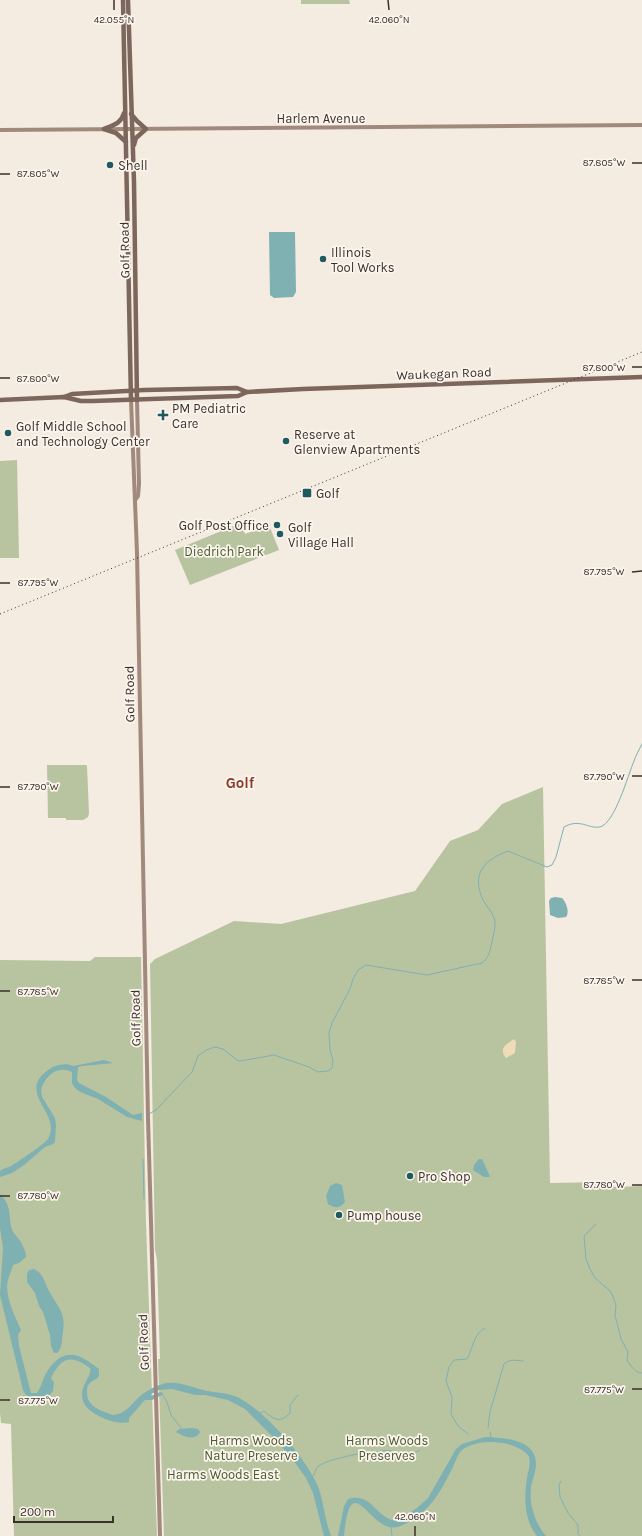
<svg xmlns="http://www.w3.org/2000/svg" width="642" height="1536" font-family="Karla,sans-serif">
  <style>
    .green { fill: #b8c4a0 }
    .sand { fill: #efdcb8 }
    .water { fill: #7fb0b2 }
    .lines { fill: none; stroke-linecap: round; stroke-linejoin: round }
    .stream { stroke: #7fb0b2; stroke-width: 1 }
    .secondary { stroke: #a18a7d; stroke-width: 4 }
    .primary { stroke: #7d675c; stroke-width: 4.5 }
    .rail { stroke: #3b302b; stroke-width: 1; stroke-dasharray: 1 3; stroke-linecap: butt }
    .ticks { fill: none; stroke: #3b302b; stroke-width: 1.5 }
    .poi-dot { fill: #1f5a5e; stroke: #fbf5ee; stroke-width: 1.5 }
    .labels { text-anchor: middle; stroke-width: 3.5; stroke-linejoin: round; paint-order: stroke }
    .street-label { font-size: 13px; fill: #3b302b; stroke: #fbf5ee }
    .poi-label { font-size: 13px; fill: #3b302b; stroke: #fbf5ee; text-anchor: start }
    .park-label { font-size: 13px; fill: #4a5a2e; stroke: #fbf5ee }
    .quarter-label { font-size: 15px; font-weight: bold; fill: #8c3b22; stroke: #fbf5ee }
    .ticks-label { font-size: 10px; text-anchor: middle; fill: #3b302b; stroke: #fbf5ee; stroke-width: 3.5; stroke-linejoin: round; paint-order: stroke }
  </style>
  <rect width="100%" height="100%" fill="#f4ebe1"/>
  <!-- green -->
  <g class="green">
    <polygon points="301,0 349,0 350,4 301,4"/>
    <polygon points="17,460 19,558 0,558 0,461"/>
    <polygon points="241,523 245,534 269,525 279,550 190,585 175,550"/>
    <polygon points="47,765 86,765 87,766 89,813 88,817 83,820 66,820 66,818 48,818"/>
    <polygon points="543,787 550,1183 605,1182 605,1186 616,1187 642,1186 642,1536 164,1536 158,1359 160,1359 157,1260 155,1250 150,964 155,959 234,921 281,924 415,891 450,841 478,830 502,804"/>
    <polygon points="95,957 141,957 146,1223 157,1536 14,1536 11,1424 1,1423 0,1413 0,960 90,961"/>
  </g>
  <!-- sand -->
  <path class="sand" d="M514,1039l2,3 -1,11 -9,5c-8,-10 1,-14 8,-19z"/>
  <!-- water -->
  <g class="water">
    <polygon points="269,232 295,232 296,292 293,297 274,298 270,295"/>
    <path d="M555,897l7,1c4,4 8,14 4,19l-8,1 -8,-3 -1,-14 2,-3z"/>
    <path d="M104,1060l9,3 -30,3 -5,1 -1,13 2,3 27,14 27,18 9,-2v8l-15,-4 -29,-18 -18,-7 -5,-4 -3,-5v-11c-15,-7 -27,4 -31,18l1,7 13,21 1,7 -1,17 -2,2 -8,3 -21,18 -12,8 -12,4v-6c3,-3 7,-3 11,-5 10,-6 19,-13 28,-19 3,-3 7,-5 9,-8 16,-26 -37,-48 5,-72 6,-3 14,-4 20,-1z"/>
    <path d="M479,1159h3c1,2 8,17 8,18h-6l-11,-7 1,-5z"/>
    <path d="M336,1183l6,2 3,17c-5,7 -11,6 -17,2l-2,-8 4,-10z"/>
    <path d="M0,1194c14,14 7,24 13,38 1,2 3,3 4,5 4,4 9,13 9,20l-7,6 -6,2c-1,6 -4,10 -5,15 -4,16 7,36 13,50l-3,5 1,11 12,47h6c5,-7 6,-16 11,-23 16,-23 31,-17 51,-1v7c-2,4 -7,4 -10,8 -2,2 -2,6 -2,9 0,14 15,18 26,22 12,-1 18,-10 26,-18 7,-6 18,-12 27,-14 15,-2 27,5 42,8 10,2 20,2 29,6 28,13 71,63 82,92 5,15 6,32 12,47h-7l-11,-43 -7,-15 -10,-14 -18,-22 -33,-33 -17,-9 -23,-5h-10l-23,-6 -13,1 -8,4v2l9,-4 3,1 -1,2 -10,5h-7l-16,18v4c-13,4 -42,-8 -46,-21 -5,-15 10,-25 7,-33 -12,-8 -23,-14 -33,0 -3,4 -5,7 -6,11l3,3 -1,9 -7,9 -12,1 -9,-7 -2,-4 -23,-95 3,-47 -3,-20z"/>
    <path d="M34,1269c9,4 10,12 14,20 12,23 19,22 14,50 0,5 -1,10 -5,14h-3l-3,-7 -1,-11 -7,-23 -4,-6 -4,-13 -8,-11v-8l2,-4z"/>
    <path d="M192,1428l6,1 2,3c-5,10 -17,4 -24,0l3,-3z"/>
    <path d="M485,1437c19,1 51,2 51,27 0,8 -4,16 -5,24 -2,17 4,35 15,48h-9c-13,-16 -13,-39 -10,-58 1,-7 4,-14 2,-21 -2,-4 -5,-6 -9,-8 -15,-9 -44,-10 -58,1 -5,5 -7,13 -10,19 -12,24 -23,44 -49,56 -4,2 -9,3 -14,2 -23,-6 -39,-56 -45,9h-6l6,-30 4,-7c25,-7 27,20 49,22l20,-13 11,-10 28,-49 6,-5z"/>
  </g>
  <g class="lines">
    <!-- stream -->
    <g class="stream">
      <path d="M149,1114l7,-4 36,-38 6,-16 8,-6 9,-3 8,2 14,11 3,1 34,-6 35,12 9,5 10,-1 4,-3 1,-7 -3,-11 -1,-17 3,-10 18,-34 3,-10 5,-9 8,-5 61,10 55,-12c7,-5 8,-13 10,-21 1,-8 5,-16 2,-24 -2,-7 -8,-12 -11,-18 -12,-26 1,-40 25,-49l39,16 5,-2 4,-8 8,-30c16,-9 24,2 36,0 15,-4 28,-52 34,-66 2,-6 5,-11 8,-17"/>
      <polyline points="143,1159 144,1199"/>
      <path d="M596,1224l-12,12 2,23 4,10 5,9 16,14 3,7 2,7 -1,9 6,24 7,13 -1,8c4,6 8,13 15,13"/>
      <polyline points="162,1394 167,1402 171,1415 181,1428"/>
      <path d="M259,1414l5,-3c9,8 16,13 26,2v-8l8,-10"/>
      <path d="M488,1428l2,-16 14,-48c5,-5 12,-4 19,-3"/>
      <polyline points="490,1432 491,1437"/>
      <path d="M468,1434l-10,-8 -7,-12 1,-17 -6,-16 3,-14 5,-7 13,-1c6,-10 6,-25 18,-31"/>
      <path d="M311,1476l3,-1c1,-2 1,-4 2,-6 4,-8 33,-13 41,-15 3,0 6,1 9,2 8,-3 17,-7 26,-5 3,0 6,3 9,4 6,2 13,-2 19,-5"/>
      <polyline points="561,1481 559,1485 560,1497 568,1513 578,1525 578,1534 580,1536"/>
      <polyline points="391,1527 392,1536"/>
    </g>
    <!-- secondary -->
    <g class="secondary">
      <polyline points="0,130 642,125"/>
      <polyline points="131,400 137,553 148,1118 160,1536"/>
      <polyline points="136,499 138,496 139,484 137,400"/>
    </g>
    <!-- primary -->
    <g class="primary">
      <polyline points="123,0 131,400"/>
      <polyline points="128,0 134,182 137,400"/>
      <polyline points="131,114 137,121 146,129 136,138 134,145"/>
      <path d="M104,129c9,-4 17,-5 20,-16"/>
      <polyline points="104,129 116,133 126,142"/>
      <polyline points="64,397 72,394 144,390 237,388 247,392"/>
      <polyline points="0,400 64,397 81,401 93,401 238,396 247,392 303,389 642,377"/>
    </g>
    <!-- rail -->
    <polyline class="rail" points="0,614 642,352"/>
  </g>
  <!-- ticks -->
  <path class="ticks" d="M114,0v10M388,0l1,10M632,163h10M0,174h10M632,367h10M0,378h10M632,572l10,-1M0,583h10M632,776h10M0,787h10M632,980h10M0,991h10M632,1185h10M0,1196h10M632,1389h10M0,1400h10M415,1526v10"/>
  <!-- markers -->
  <g class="poi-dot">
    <circle cx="110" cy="165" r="4"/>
    <circle cx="323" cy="259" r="4"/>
    <path d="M161 409h4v4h4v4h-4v4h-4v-4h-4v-4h4z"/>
    <circle cx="8" cy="433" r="4"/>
    <circle cx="286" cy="441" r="4"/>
    <rect x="302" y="488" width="10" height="10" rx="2"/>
    <circle cx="277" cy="525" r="4"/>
    <circle cx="280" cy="534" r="4"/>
    <circle cx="410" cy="1176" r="4"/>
    <circle cx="339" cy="1215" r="4"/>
  </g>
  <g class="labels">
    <!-- street labels -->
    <g class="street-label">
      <text x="321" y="123">Harlem Avenue</text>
      <text transform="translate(124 250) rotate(-91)" y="5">Golf Road</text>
      <text transform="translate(444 373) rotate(-2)" y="5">Waukegan Road</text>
      <text transform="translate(129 694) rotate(-91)" y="5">Golf Road</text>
      <text transform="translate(135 1018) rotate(-91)" y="5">Golf Road</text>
      <text transform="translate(143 1342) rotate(-92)" y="5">Golf Road</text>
    </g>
    <!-- poi labels -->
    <g class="poi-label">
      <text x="118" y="170">Shell</text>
      <text x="331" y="257">Illinois<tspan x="331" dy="15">Tool Works</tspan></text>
      <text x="172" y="413">PM Pediatric<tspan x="172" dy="15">Care</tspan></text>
      <text x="16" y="431">Golf Middle School<tspan x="16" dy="15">and Technology Center</tspan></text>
      <text x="294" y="439">Reserve at<tspan x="294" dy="15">Glenview Apartments</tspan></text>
      <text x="316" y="498">Golf</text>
      <text x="269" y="530" text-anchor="end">Golf Post Office</text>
      <text x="288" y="532">Golf<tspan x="288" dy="15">Village Hall</tspan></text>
      <text x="418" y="1181">Pro Shop</text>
      <text x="347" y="1220">Pump house</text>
    </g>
    <!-- park labels -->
    <g class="park-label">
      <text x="224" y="556">Diedrich Park</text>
      <text x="251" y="1445">Harms Woods<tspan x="251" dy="15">Nature Preserve</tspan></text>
      <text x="387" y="1445">Harms Woods<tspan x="387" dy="15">Preserves</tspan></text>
      <text x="223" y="1479">Harms Woods East</text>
    </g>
    <!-- quarter labels -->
    <g class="quarter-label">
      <text x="240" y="788">Golf</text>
    </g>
  </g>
  <g class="ticks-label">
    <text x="114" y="23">42.055°N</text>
    <text x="389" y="23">42.060°N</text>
    <text x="604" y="166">87.805°W</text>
    <text x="38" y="177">87.805°W</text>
    <text x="604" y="371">87.800°W</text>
    <text x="38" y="382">87.800°W</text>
    <text x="604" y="575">87.795°W</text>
    <text x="38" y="586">87.795°W</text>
    <text x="604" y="780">87.790°W</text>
    <text x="38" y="790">87.790°W</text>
    <text x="604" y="984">87.785°W</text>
    <text x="38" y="995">87.785°W</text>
    <text x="604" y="1188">87.780°W</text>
    <text x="38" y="1199">87.780°W</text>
    <text x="604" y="1393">87.775°W</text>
    <text x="38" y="1404">87.775°W</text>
    <text x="415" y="1520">42.060°N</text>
  </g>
  <!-- scale -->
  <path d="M14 1516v6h99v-6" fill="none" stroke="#3b302b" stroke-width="2"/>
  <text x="20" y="1516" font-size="12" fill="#3b302b" stroke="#fbf5ee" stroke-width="3" paint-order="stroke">200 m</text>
</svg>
